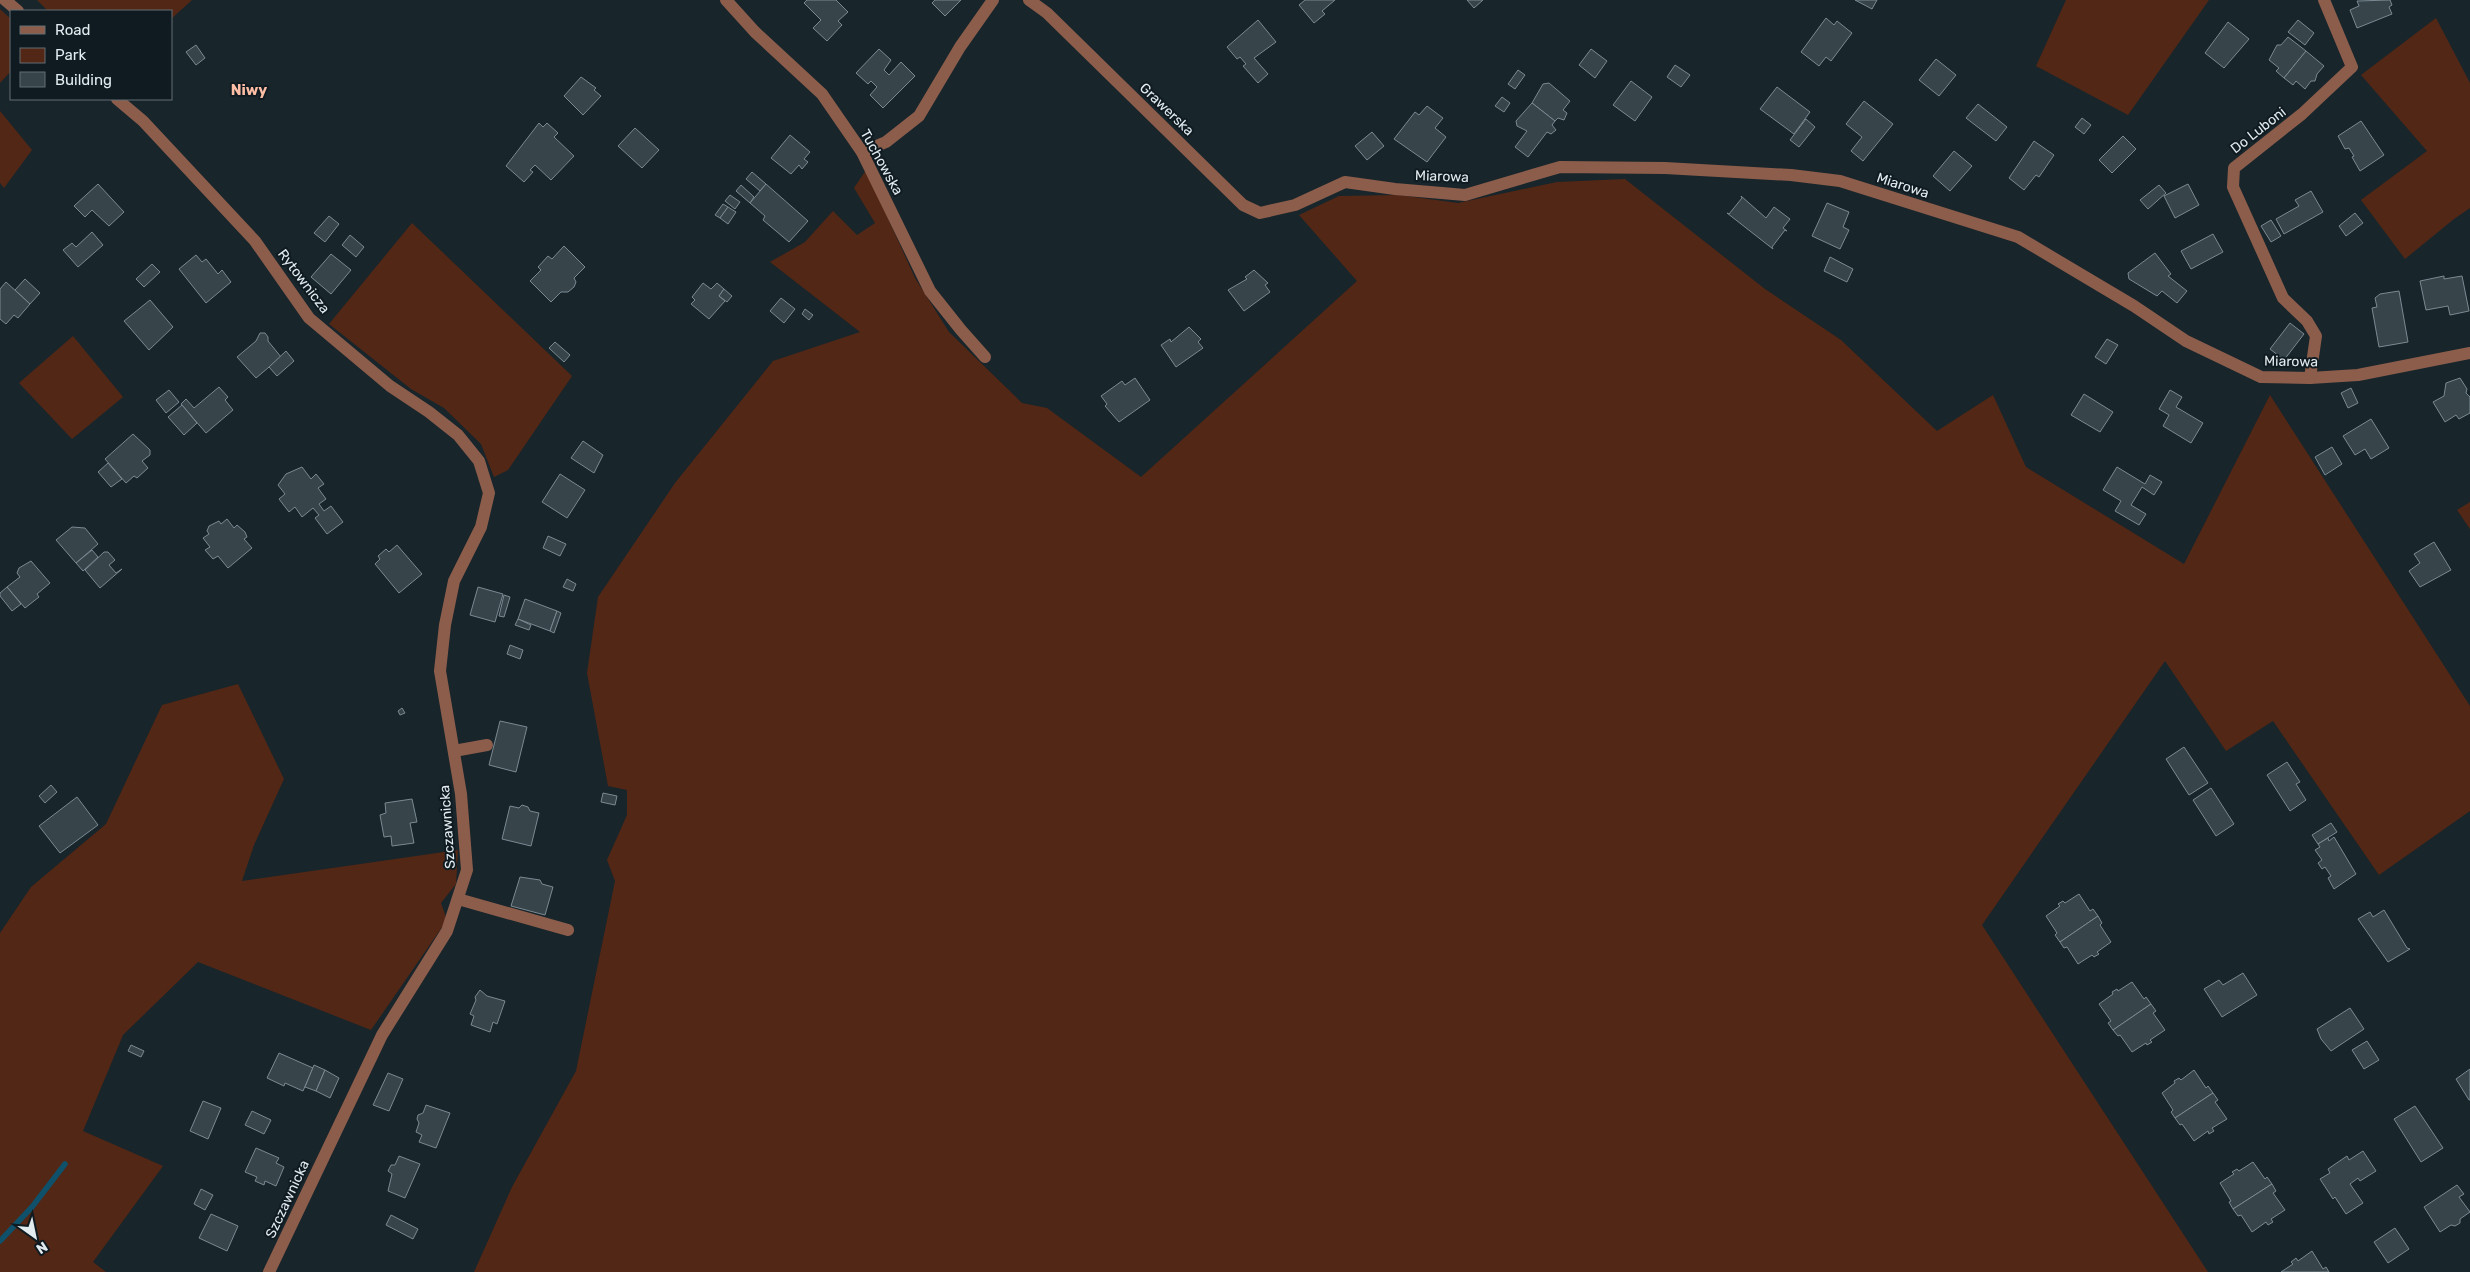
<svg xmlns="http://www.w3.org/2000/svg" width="2470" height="1272" font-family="Rubik,sans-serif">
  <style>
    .green { fill: #532715 }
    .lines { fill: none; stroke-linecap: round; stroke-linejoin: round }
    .stream { stroke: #0f516a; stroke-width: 5.5 }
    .building { fill: #37454b; stroke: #7b8a92 }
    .minor { stroke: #8d5d4b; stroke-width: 12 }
    .labels { text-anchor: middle; stroke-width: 4; stroke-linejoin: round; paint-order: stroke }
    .street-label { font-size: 14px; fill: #e2ebef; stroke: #0f1b21 }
    .neighbourhood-label { font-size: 15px; font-weight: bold; fill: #fdbea5; stroke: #0f1b21 }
  </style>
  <rect width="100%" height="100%" fill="#18252b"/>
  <!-- green -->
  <g class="green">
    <polygon points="37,0 192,0 171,19 171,11 48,11"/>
    <polygon points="2066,0 2209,0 2128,115 2036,66"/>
    <polygon points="0,9 11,19 11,71 0,83"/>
    <polygon points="2436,18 2470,83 2470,208 2454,219 2405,259 2361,200 2427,151 2361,75"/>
    <polygon points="0,111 32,150 4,188 0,183"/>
    <polygon points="866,170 915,278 949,332 1022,403 1047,408 1141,477 1357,281 1299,215 1339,196 1399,195 1458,203 1557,182 1625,179 1765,289 1841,340 1937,431 1993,395 2026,467 2184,564 2270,395 2470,706 2470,811 2379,875 2273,721 2226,751 2165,661 1982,925 2208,1272 474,1272 512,1187 576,1071 615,881 607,860 627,815 627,790 608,786 587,673 598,597 675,483 773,361 860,332 770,262 805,242 833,211 857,235 875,223 854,188"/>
    <polygon points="412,223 572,376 508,470 494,477 481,444 444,408 411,389 329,324"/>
    <polygon points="73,336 123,397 72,439 19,383"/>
    <polygon points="2470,502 2470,529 2457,510"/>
    <polygon points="238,684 284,779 254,845 242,881 458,850 456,884 441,903 447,920 371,1030 198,962 123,1035 83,1131 163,1166 93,1262 106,1272 0,1272 0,933 31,887 106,824 162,705"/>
  </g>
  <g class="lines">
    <!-- stream -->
    <polyline class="stream" points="0,1241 32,1207 65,1164"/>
  </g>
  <!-- building -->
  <g class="building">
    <polygon points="807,0 836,0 848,12 838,21 842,25 827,41 813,28 821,20 804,3"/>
    <polygon points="935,0 961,0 945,16 932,3"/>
    <polygon points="1305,0 1335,0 1322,11 1325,14 1314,23 1299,5"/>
    <polygon points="1467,0 1483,0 1474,8"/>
    <polygon points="1855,0 1877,0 1872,9"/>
    <polygon points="2390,0 2392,5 2389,7 2392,14 2357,28 2350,10 2359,6 2357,1"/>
    <polygon points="1826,18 1834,25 1837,21 1852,33 1831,61 1826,57 1819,66 1801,52"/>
    <polygon points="1258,20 1276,42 1254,58 1268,74 1258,83 1243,66 1246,64 1240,57 1237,59 1227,47"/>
    <polygon points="2298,20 2314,33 2305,45 2288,32"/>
    <polygon points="2228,22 2249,39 2224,68 2205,53"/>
    <polygon points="2288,37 2306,51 2284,78 2276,71 2279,68 2269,60 2277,45 2281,45"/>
    <polygon points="196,45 205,58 196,65 186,52"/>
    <polygon points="879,49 891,60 884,70 889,75 901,62 915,76 883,108 870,95 877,87 871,81 868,84 856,73"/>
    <polygon points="1591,49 1607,61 1595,78 1579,65"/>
    <polygon points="2306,51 2324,66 2317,74 2315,81 2311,81 2305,89 2296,81 2293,85 2284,78"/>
    <polygon points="1936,59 1956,75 1939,96 1919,80"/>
    <polygon points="1675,65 1690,75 1681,87 1667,77"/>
    <polygon points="1518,70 1525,75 1515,89 1508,84"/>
    <polygon points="581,77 596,88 594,90 601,96 583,115 564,96"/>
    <polygon points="1631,81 1652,97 1635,121 1613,105"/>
    <polygon points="1549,83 1570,101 1563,110 1567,113 1564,120 1558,118 1555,121 1532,103 1543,84"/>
    <polygon points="1777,87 1810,112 1794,134 1760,109"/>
    <polygon points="1502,97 1510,103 1504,112 1495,106"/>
    <polygon points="1864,101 1893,124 1863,161 1851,151 1862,137 1846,124"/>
    <polygon points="1532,103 1555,121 1552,125 1556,130 1551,134 1547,132 1528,157 1515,147 1527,131 1517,126 1516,121"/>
    <polygon points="1978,104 2007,127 1996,141 1966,118"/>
    <polygon points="1427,106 1443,118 1435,128 1446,137 1427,162 1394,139 1415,112 1419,115"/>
    <polygon points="2082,118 2091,125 2084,134 2075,127"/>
    <polygon points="1806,119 1815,127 1799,147 1790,140"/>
    <polygon points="2361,121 2384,155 2360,171 2352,157 2354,156 2349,148 2345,149 2338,136"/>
    <polygon points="539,123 543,127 547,123 558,133 554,137 574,156 551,180 535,165 530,170 533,172 524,182 506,166"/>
    <polygon points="635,128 659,150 642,168 618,146"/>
    <polygon points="1372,132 1384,146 1367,160 1355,146"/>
    <polygon points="790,135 810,152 804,159 808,162 802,169 799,165 791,174 771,158"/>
    <polygon points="2123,136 2136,149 2112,173 2099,160"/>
    <polygon points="2034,141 2054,155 2039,177 2036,175 2024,190 2009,178"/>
    <polygon points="1954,151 1972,166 1950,191 1933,176"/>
    <polygon points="752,172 766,184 760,191 746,179"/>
    <polygon points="98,184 124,212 109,226 92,210 85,217 74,206"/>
    <polygon points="766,184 808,221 789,242 763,220 765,216 750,203"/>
    <polygon points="2188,184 2199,205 2175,218 2164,196"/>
    <polygon points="741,185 754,197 750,203 736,191"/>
    <polygon points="2159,185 2166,193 2148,209 2140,200"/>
    <polygon points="2311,191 2323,212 2284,234 2276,219 2299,206 2295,200"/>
    <polygon points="730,195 740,202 735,209 725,201"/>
    <polygon points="1741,196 1766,218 1774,207 1790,219 1783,228 1787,231 1785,230 1772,247 1773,249 1727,213 1729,214 1742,198"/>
    <polygon points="1827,203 1849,212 1843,227 1849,230 1840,249 1812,236"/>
    <polygon points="723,204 728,207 720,218 715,215"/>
    <polygon points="728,207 736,212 728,224 720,218"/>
    <polygon points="2355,213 2363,223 2346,236 2339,226"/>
    <polygon points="329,216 339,224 325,242 314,233"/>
    <polygon points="2271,220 2281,236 2271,242 2261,226"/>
    <polygon points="92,232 103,245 78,267 63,250 72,243 76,247"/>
    <polygon points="2213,234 2223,252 2191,269 2181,251"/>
    <polygon points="350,235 364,247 356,257 342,245"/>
    <polygon points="564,246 585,267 574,278 576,282 574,287 568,292 561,292 551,302 530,281 541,270 538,267 548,256 552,259"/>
    <polygon points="2155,253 2171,274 2168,276 2187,291 2177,303 2162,291 2157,296 2129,279 2128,273"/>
    <polygon points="331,254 351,270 331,294 311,277"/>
    <polygon points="196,255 202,262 206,259 218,274 222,270 231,282 206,303 179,269"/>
    <polygon points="1830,257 1853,269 1847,282 1824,271"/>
    <polygon points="152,264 160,272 144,287 136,279"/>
    <polygon points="1254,270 1268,283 1265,285 1270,292 1244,311 1228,290 1247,279 1245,277"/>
    <polygon points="2444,276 2444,279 2462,276 2469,311 2450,315 2448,306 2426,310 2420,281"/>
    <polygon points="25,279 40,293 30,304 15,290"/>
    <polygon points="6,282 30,304 18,318 14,315 6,324 0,319 0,289"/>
    <polygon points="703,283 711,289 717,283 724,289 719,296 725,301 709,319 691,304 695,300 692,297"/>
    <polygon points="724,289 732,296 727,302 719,296"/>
    <polygon points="2399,291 2408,342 2379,347 2372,308 2377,307 2375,298 2380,294"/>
    <polygon points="781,298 795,309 784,323 770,311"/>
    <polygon points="150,300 173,327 149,350 124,321"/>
    <polygon points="805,309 813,315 809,320 802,314"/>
    <polygon points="2290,323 2304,334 2284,360 2270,349"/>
    <polygon points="1189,327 1201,339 1198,342 1203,348 1176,367 1161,345 1170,339 1171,342"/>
    <polygon points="260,333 265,333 268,337 268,341 281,357 256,378 237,357 256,341"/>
    <polygon points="2107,339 2118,345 2106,364 2095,357"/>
    <polygon points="555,342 570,355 564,362 549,348"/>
    <polygon points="286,351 294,361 277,376 269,367"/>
    <polygon points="1135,378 1150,400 1119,422 1105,406 1107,404 1101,396 1122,381 1125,385"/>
    <polygon points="2460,378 2467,389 2466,393 2470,397 2470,413 2459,419 2456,415 2445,422 2433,402 2444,396 2446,383"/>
    <polygon points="219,387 228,397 225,400 233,410 206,433 181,404 186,399 194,408"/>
    <polygon points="2351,388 2358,403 2348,408 2341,393"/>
    <polygon points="169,390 179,402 166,413 156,400"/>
    <polygon points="2170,390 2182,397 2176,407 2203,423 2191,443 2163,426 2169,415 2159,409"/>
    <polygon points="2084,394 2113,412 2100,432 2071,415"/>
    <polygon points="182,405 197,423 184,435 168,417"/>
    <polygon points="2371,419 2389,448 2371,459 2365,449 2355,455 2343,436"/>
    <polygon points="133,434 150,450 150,455 142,461 148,468 137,478 134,476 126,483 105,459"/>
    <polygon points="583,441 603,455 594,473 571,458"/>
    <polygon points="2332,447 2342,464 2325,475 2315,457"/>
    <polygon points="108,463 122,479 111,487 98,472"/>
    <polygon points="302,467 311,479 316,474 324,484 318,488 326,499 319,504 324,511 331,506 343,522 327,534 315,518 319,515 313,508 302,517 295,507 289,512 279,499 285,494 278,485 286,474"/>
    <polygon points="2117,467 2145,484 2150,475 2162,482 2154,495 2142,487 2131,505 2146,514 2139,525 2115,511 2121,501 2103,490"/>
    <polygon points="560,474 585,490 567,518 542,502"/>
    <polygon points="227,519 234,528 237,525 245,532 247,537 244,539 252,548 228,568 218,556 213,559 205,550 210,547 203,538 209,534 207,531 209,526 219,521 221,524"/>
    <polygon points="72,527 85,528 98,544 76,563 56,540"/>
    <polygon points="548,536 566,544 560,556 543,548"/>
    <polygon points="2434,542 2451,570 2420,587 2409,571 2420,563 2414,554"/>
    <polygon points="397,545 422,574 399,593 375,564 380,559 378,556 386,549 389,552"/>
    <polygon points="92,550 98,557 83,571 76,563"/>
    <polygon points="104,552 108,552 115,560 109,565 116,573 122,569 100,588 85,570"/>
    <polygon points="31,561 50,583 37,594 39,597 25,608 7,587 20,577 17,573 19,568"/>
    <polygon points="567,579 576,584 573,591 563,587"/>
    <polygon points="7,587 21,604 12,611 0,596 0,593"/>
    <polygon points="478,587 503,594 495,622 470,615"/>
    <polygon points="504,595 510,597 504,617 499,616"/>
    <polygon points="525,599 557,611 550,631 518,619"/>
    <polygon points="557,611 561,613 554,633 550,631"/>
    <polygon points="518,619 531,625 529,630 515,625"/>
    <polygon points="510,645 523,650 520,659 507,654"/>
    <polygon points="402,708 405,713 400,715 398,711"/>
    <polygon points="500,721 527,727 516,772 489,765"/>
    <polygon points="2184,747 2208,783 2189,795 2166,759"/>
    <polygon points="2287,762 2300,782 2296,784 2306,800 2290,811 2267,775"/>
    <polygon points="51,785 57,792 45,803 39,796"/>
    <polygon points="2211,788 2234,824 2216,836 2193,800"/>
    <polygon points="603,793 617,796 615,805 601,802"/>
    <polygon points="77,797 98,825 60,853 39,826"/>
    <polygon points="412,799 417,822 410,823 414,843 392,846 391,836 384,837 380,815 386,813 385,803"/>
    <polygon points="522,805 528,807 530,811 539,813 531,846 502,839 510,806 519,808"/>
    <polygon points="2331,823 2337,832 2318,844 2312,835"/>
    <polygon points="2334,837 2356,874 2334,889 2328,878 2331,876 2325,867 2322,869 2318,863 2322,860 2315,850 2320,847 2318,844 2328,838 2329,841"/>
    <polygon points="520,877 540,880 542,884 553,887 545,915 511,906"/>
    <polygon points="2079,894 2090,911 2093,909 2098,916 2060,942 2055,935 2057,933 2046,916 2060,906 2058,904 2063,901 2065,903"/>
    <polygon points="2384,910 2407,948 2410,949 2388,962 2358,919 2370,912 2373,917"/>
    <polygon points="2098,916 2102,923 2100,925 2111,942 2097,952 2099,954 2094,957 2092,955 2078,964 2067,947 2064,948 2060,942"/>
    <polygon points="2243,973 2257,995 2222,1017 2204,989 2219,980 2223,985"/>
    <polygon points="2132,982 2144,999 2146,997 2151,1004 2113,1030 2108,1023 2111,1021 2099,1004 2113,994 2112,992 2117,989 2118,991"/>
    <polygon points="480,990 487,996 505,1001 497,1024 493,1022 490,1032 471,1025 474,1016 470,1014 476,1000 475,997"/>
    <polygon points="2151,1004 2156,1011 2153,1013 2165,1030 2150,1040 2152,1042 2147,1045 2146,1043 2132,1052 2120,1035 2118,1036 2113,1030"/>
    <polygon points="2350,1008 2364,1029 2331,1051 2321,1039 2317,1029"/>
    <polygon points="2367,1041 2379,1060 2364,1069 2352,1050"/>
    <polygon points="131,1045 144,1051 141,1057 128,1051"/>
    <polygon points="279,1053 313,1068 303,1091 285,1083 284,1086 267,1078"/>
    <polygon points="314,1065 325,1070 316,1091 305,1087"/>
    <polygon points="2470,1069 2470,1100 2469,1100 2456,1079"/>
    <polygon points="325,1070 339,1078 330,1098 316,1091"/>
    <polygon points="2194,1070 2206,1088 2208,1086 2213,1093 2175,1118 2171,1112 2173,1110 2162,1093 2175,1083 2174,1081 2179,1078 2181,1080"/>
    <polygon points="388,1073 403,1079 389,1111 373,1105"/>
    <polygon points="2213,1093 2218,1100 2215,1102 2227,1119 2212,1128 2214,1131 2209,1134 2208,1131 2194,1141 2182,1124 2180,1125 2175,1118"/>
    <polygon points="203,1101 221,1108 208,1139 190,1131"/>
    <polygon points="426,1105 450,1113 436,1148 419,1142 422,1135 416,1132 419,1123 417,1119 418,1115 423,1113"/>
    <polygon points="2415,1106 2443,1148 2421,1162 2394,1119"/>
    <polygon points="252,1111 271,1120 264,1134 245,1125"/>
    <polygon points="256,1148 279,1158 276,1163 284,1167 276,1186 265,1181 264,1185 255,1181 257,1177 245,1172"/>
    <polygon points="2363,1151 2376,1171 2360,1181 2358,1178 2350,1184 2363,1203 2346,1214 2335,1197 2333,1199 2320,1179 2330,1173 2328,1169 2347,1156 2349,1160"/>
    <polygon points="399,1156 420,1164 405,1198 388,1191 392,1174 388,1171 391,1165 395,1165"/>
    <polygon points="2253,1162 2265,1179 2267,1177 2272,1184 2233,1209 2229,1202 2231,1201 2220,1183 2234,1174 2232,1172 2237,1169 2239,1171"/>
    <polygon points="2272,1184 2276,1191 2273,1193 2285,1210 2271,1219 2273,1222 2268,1225 2266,1222 2252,1232 2241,1215 2238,1216 2233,1209"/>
    <polygon points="2457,1185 2464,1194 2459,1197 2470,1212 2460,1219 2460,1223 2455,1226 2451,1225 2440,1232 2424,1207"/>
    <polygon points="201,1189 213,1195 205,1210 194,1204"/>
    <polygon points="211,1214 238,1226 227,1251 199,1238"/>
    <polygon points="391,1215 418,1229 413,1239 386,1225"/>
    <polygon points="2395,1228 2409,1249 2388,1263 2374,1242"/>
    <polygon points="2312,1251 2323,1269 2326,1267 2329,1272 2281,1272 2293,1264 2291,1262 2296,1258 2298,1261"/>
  </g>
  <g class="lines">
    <!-- minor -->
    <g class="minor">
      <polyline points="5,0 18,11"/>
      <polyline points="726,0 755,32 822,94 862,152 930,291 961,330 985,357"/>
      <polyline points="1029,0 1047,13 1243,205 1260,213 1295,205 1345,182 1395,189 1465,195 1560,167 1665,168 1791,175 1840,181 2018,237 2134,306 2186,341 2261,377 2310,378 2358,375 2470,353"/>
      <polyline points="117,99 143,121 255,241 309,318 390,386 429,412 458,435 479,461 489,493 481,527 454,581 445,625 440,671 461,794 467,870 447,931 382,1035 269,1272"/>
      <polyline points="862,152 886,142 919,116 960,47 993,0"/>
      <polyline points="2310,378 2316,336 2307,321 2283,298 2233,187 2234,168 2302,114 2352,67 2324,0"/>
      <polyline points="454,751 487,745"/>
      <polyline points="458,899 568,930"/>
    </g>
  </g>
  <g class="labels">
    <!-- street labels -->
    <g class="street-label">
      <text transform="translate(1167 109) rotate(44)" y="5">Grawerska</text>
      <text transform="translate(2258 130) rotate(-38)" y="5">Do Luboni</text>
      <text transform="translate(882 162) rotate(61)" y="5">Tuchowska</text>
      <text transform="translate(1442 176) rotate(2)" y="5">Miarowa</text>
      <text transform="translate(1903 185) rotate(18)" y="5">Miarowa</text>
      <text transform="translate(304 281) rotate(53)" y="5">Rytownicza</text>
      <text transform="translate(2291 361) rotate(1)" y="5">Miarowa</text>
      <text transform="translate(447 827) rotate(-94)" y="5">Szczawnicka</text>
      <text transform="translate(287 1199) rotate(-65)" y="5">Szczawnicka</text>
    </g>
    <!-- neighbourhood labels -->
    <g class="neighbourhood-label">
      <text x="249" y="95">Niwy</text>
    </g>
  </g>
  <!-- legend -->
  <rect x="10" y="10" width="162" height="90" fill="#0f1b21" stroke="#636e73"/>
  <rect x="20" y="26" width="25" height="8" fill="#8d5d4b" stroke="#636e73"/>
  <text x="55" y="35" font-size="15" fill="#e2ebef">Road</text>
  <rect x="20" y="48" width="25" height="15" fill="#532715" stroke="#636e73"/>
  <text x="55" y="60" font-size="15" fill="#e2ebef">Park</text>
  <rect x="20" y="72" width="25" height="15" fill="#37454b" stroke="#636e73"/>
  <text x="55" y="85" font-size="15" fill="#e2ebef">Building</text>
  <!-- north arrow -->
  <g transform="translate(35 1237) rotate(147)" stroke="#0f1b21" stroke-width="4" paint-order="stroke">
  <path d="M0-4L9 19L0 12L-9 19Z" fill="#e2ebef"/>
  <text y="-8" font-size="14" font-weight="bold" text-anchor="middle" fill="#e2ebef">N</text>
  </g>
</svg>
